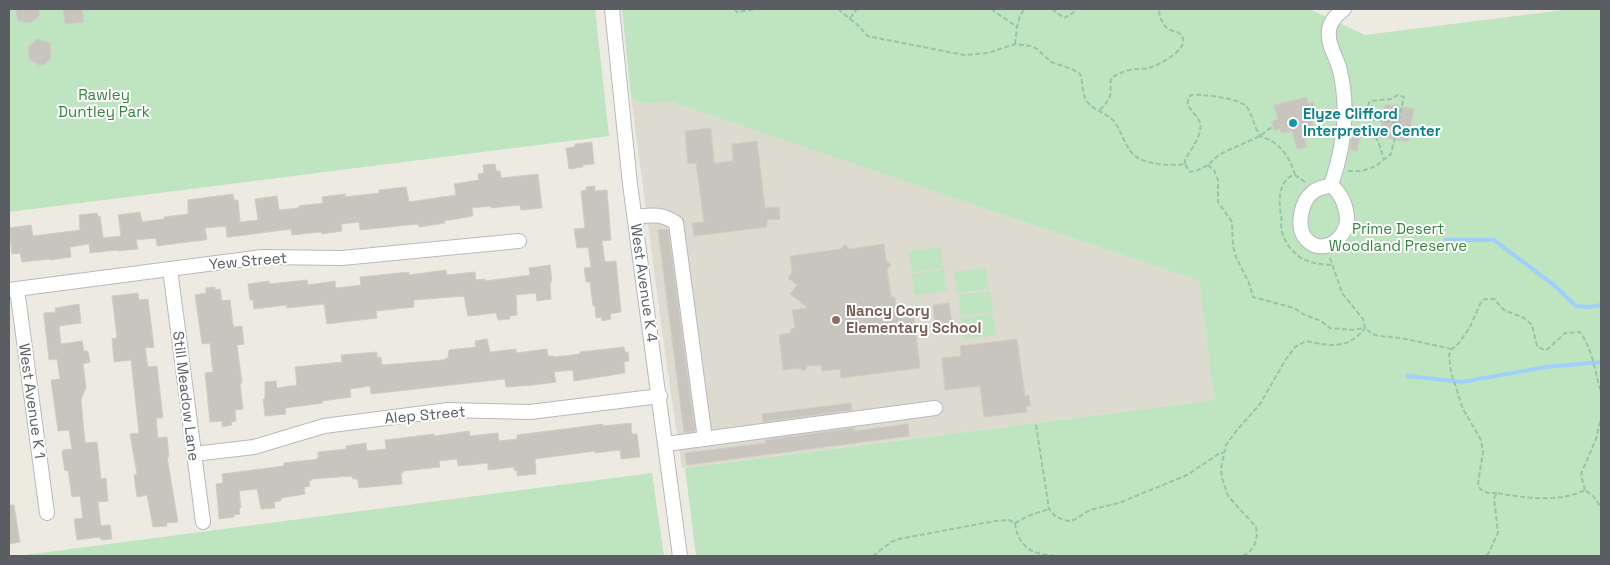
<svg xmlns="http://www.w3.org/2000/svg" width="1610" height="565" font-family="'Space Grotesk',sans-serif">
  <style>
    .education { fill: #dddacf }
    .green { fill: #bee4c0 }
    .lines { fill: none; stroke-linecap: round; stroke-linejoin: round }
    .stream { stroke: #a1cffd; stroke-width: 4 }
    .building { fill: #c8c5bf; stroke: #d1cdc0 }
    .minor-casing { stroke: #b7b9be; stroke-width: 16 }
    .path { stroke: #97c5a7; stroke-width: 2; stroke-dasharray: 5 2.5; stroke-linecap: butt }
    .minor { stroke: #fff; stroke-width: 14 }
    .culture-dot { fill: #0f9aa8; stroke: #fff; stroke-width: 2 }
    .education-dot { fill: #8d6e63; stroke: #fff; stroke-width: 2 }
    .labels { text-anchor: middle; stroke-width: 4; stroke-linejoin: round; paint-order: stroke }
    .park-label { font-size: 15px; fill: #36853f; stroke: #fff }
    .culture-label { font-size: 15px; font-weight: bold; fill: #0d838f; stroke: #fff; text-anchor: start }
    .street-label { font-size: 15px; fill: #5a5d62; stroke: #fff }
    .education-label { font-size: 15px; font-weight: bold; fill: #785e54; stroke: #fff; text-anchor: start }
  </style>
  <rect width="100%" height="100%" fill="#edebe1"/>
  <!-- education -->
  <polygon class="education" points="631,97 639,104 671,102 1199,281 1214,400 682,468 666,360"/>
  <!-- green -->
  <g class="green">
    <polygon points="9,9 595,9 609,136 9,212"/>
    <polygon points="622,9 1309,9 1365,35 1572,9 1601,9 1601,556 696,556 685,468 1214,400 1199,281 671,102 639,104 631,97"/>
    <polygon points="941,247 943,268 911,272 908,251"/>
    <polygon points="986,268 989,289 957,293 954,272"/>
    <polygon points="944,270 947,291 914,295 912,274"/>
    <polygon points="990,291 993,312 960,316 958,295"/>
    <polygon points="993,314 996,335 963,339 961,318"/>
    <polygon points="652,473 664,556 17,556"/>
  </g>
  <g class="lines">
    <!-- stream -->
    <g class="stream">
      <polyline points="1445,240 1494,240 1554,285 1576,306 1591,307 1601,305"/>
      <polyline points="1408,376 1462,382 1546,367 1601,362"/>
    </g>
  </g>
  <!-- building -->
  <g class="building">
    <polygon points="15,9 38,9 40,15 31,23 18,21"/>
    <polygon points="63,9 82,9 84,22 65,24"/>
    <polygon points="37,39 50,43 51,59 41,66 29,59 28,47"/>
    <polygon points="1307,97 1308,103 1314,102 1318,118 1312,119 1313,125 1302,128 1307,147 1297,149 1292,131 1281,133 1280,129 1274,131 1272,121 1278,119 1274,105"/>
    <polygon points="1385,104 1414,109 1408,142 1379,137"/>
    <polygon points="711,128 714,163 733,161 732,144 757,141 765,208 779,207 780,219 767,220 767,227 694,236 692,223 704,222 696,163 688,164 685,131"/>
    <polygon points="1352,135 1360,137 1357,151 1350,150"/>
    <polygon points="592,142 594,164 583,165 583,167 569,169 566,148 575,147 575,144"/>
    <polygon points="495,164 496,171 500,171 501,178 538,174 542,208 521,210 520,205 491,208 490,206 472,208 473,216 444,221 445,223 419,227 418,224 360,230 359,222 341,224 342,231 322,234 321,232 292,235 291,229 230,237 227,237 226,226 205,228 207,239 204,240 157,246 156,238 136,240 138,249 118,251 117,250 90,253 89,244 70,247 71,257 50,260 50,259 22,262 20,253 12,254 9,228 31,225 33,236 80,230 79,215 97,213 98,217 100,216 103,238 121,236 118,215 140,212 142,222 164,219 164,217 188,214 188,200 233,194 234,200 238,200 240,222 258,220 255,199 277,196 279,210 299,208 299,206 323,203 322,197 345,194 345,197 379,193 379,190 406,187 409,202 456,195 454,184 479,180 478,174 484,173 483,165"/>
    <polygon points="595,186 595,191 607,190 611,240 602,241 605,262 616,261 621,312 610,314 611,319 602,321 601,317 596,318 595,306 593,306 590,282 586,282 584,268 591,267 588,247 577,248 574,229 585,228 581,191 586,190 586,187"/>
    <polygon points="668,229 695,431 684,433 658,230"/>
    <polygon points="845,244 849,249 884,244 886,260 891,265 887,269 891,297 895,297 897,314 902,314 902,318 914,316 920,368 841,378 840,369 822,371 821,365 808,366 804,371 800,368 783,370 779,335 791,333 791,329 795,328 792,310 808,308 790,294 797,285 788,278 792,272 790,256 841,249"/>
    <polygon points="550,265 552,282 550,282 551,299 537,301 536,293 516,295 517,315 510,316 510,319 498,320 496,313 468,316 464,296 414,300 414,307 376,311 377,318 327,324 324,304 287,308 287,305 254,309 253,300 250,300 248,284 269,281 269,284 307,280 308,285 335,281 336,288 361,285 360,277 409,272 409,275 446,270 447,275 475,272 476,280 485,279 485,281 530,275 529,268"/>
    <polygon points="215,287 215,290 220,289 222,301 230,300 233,325 234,327 242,326 244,344 237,345 242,383 240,383 243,409 235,410 236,421 231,422 232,425 222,427 222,421 210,422 205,373 213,372 212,364 210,343 202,344 195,295 206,293 206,288"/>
    <polygon points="138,293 139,300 148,299 154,347 145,348 148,367 157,366 163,418 156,418 158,438 167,437 169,457 167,457 178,522 166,523 167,526 153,527 147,495 137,497 134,475 137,474 130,434 139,433 131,360 114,362 112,339 116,338 117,337 112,296"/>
    <polygon points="949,303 952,325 935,327 933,305"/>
    <polygon points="79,304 81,323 59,326 61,344 82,341 84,351 88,351 90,362 83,364 86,387 81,400 85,443 97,442 101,479 106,478 108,501 98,502 101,526 110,525 112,539 101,540 100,537 77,540 74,519 83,518 80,496 72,497 68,470 65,471 62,453 63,450 72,449 69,430 58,431 51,380 60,379 57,359 49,360 44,316 44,313 56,312 55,308"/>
    <polygon points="487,339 490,352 516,349 516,353 547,349 548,356 554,356 554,357 580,354 580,352 624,347 625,352 628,352 629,361 624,362 625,373 574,381 573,370 554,372 556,382 534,385 506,387 505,379 371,394 370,386 350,389 351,397 322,401 323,403 315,404 285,408 286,414 265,416 263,399 265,399 265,382 276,381 277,388 297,385 295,367 342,362 341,355 377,352 377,358 381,357 382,365 443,360 448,358 449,350 476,347 475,341"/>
    <polygon points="1017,339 1025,396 1029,395 1031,406 1026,406 1027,412 984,417 980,386 945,390 942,358 961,356 960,346"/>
    <polygon points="851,403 852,410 763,422 762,414"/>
    <polygon points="631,423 632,434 637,434 640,457 621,459 620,450 595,453 595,451 535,459 536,474 517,476 517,470 514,471 514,467 488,470 488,463 458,466 457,459 439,461 440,467 403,471 403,473 401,473 402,484 359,488 358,481 357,479 353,479 352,476 312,479 312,480 309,481 310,486 304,487 305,494 281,498 281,501 274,502 275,508 261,509 257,489 239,491 241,508 239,508 240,514 234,515 234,517 219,519 216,484 223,483 222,474 284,466 284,463 318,459 318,452 347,449 346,446 366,443 367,451 386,449 385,440 434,434 434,436 469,431 470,436 498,433 499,441 517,439 517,435 603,424 603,426"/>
    <polygon points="908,424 909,436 687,465 685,453 765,443 765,440 854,428 854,431"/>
    <polygon points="9,505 14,505 20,542 9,544"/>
  </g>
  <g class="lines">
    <!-- minor casing -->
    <g class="minor-casing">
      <g id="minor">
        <polyline points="612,9 630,184 680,556"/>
        <path d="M1331,185c13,-37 18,-76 9,-114 -3,-14 -13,-26 -11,-41 1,-9 8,-15 15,-21"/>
        <path d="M1331,185c10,8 16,22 16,34 0,20 -24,37 -40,21 -12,-12 -6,-39 6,-48 5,-4 13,-5 18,-7z"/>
        <path d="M635,217c17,-2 26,-4 41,6l29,216"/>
        <polyline points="170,269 203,522"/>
        <polyline points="17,289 47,513"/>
        <polyline points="9,290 262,257 342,258 519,241"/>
        <polyline points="666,444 935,408"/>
        <polyline points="194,454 254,447 324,426 448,410 530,412 660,396"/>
      </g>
    </g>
    <!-- path -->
    <g class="path">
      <polyline points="735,9 737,12 756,9"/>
      <path d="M838,9l22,18 7,9 97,19 24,-2 27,-9 15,2 7,3 14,13 21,7 8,5c3,8 2,18 6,26 6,11 22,12 30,24 6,9 9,22 17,30 10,11 38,12 52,10l5,8 6,-1 12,-6 12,-11 40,-18 13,-10"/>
      <polyline points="991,9 1017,27 1020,16 1024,9"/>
      <polyline points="1052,9 1064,18 1073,13 1076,9"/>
      <polyline points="850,18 857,9"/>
      <polyline points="1015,44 1017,27"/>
      <path d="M1100,110c4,-5 9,-9 10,-15 2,-7 -1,-12 2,-18 6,-2 12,-6 18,-7 6,-2 13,0 19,-2 10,-3 47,-22 30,-35 -3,-2 -8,-2 -11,-4 -6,-5 -9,-13 -9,-20"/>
      <polyline points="1370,119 1399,123"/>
      <path d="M1185,164v-4c6,-11 18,-25 15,-37 -3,-11 -19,-16 -9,-28 11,-1 49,3 56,12 6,9 7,20 13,29 19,6 30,20 35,39"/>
      <polyline points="1208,165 1214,170 1218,180 1218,202 1232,222 1233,246 1236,257 1249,283 1253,297 1294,308 1305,315 1321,321 1330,328 1352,330 1364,328"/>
      <path d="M1348,171h14l14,-5 15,-12 13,-57 -6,-2 -7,4 -21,2c-5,10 1,14 -2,24l10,16 6,18"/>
      <path d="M1305,182l-10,-7c-16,3 -17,26 -14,39 1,4 0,8 0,12 1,10 6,20 14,27 10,10 23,11 36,12"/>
      <polyline points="1330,258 1342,293 1363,319 1365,328 1372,334 1379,336 1401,338 1452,349"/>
      <polyline points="1036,425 1049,509 1056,517 1068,521 1074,520 1090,510 1119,503 1187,475 1220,453 1223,453"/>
      <polyline points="1585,490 1581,474 1596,439 1601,418"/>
      <path d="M1497,493h-9l-8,-4 -2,-6 5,-31 -2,-12 -18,-31 -12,-37 -2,-17 3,-6 7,-6 11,-16 10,-23 5,-5h9l10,11 20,8 8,7 5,21 7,4 4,-1 17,-16 15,-1c13,18 15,40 21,61"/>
      <path d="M1015,523c1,13 9,27 23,30 5,2 10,1 15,3"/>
      <polyline points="1015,523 1028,516 1049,509"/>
      <polyline points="873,556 891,542 899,539 995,521 1009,520 1015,523"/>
      <path d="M1243,556l7,-5 5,-7 2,-9 -1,-8 -28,-31 -6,-18 -1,-10 5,-23 11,-15 23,-26 26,-45 9,-12 11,-6c24,5 42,9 59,-13"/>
      <path d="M1487,556l11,-23 -4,-35 3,-5c28,5 62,10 88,-3l8,6 8,11"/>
    </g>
    <!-- minor -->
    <use href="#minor" class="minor"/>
  </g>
  <!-- markers -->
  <circle class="culture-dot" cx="1293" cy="123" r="5"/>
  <circle class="education-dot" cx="836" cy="320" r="5"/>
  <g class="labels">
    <!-- park labels -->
    <g class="park-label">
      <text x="104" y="100">Rawley<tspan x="104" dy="17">Duntley Park</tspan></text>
      <text x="1398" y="234">Prime Desert<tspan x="1398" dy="17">Woodland Preserve</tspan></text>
    </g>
    <!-- culture labels -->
    <g class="culture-label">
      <text x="1303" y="119">Elyze Clifford<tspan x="1303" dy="17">Interpretive Center</tspan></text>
    </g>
    <!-- street labels -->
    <g class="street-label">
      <text transform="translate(248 261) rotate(-5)" y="5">Yew Street</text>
      <text transform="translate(644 283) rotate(82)" y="5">West Avenue K 4</text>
      <text transform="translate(186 396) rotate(83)" y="5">Still Meadow Lane</text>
      <text transform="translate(32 401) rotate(82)" y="5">West Avenue K 1</text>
      <text transform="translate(425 415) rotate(-5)" y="5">Alep Street</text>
    </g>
    <!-- education labels -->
    <g class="education-label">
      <text x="846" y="316">Nancy Cory<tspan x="846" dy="17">Elementary School</tspan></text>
    </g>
  </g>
  <!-- border -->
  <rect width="1610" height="565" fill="none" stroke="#5a5d62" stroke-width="20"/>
</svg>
